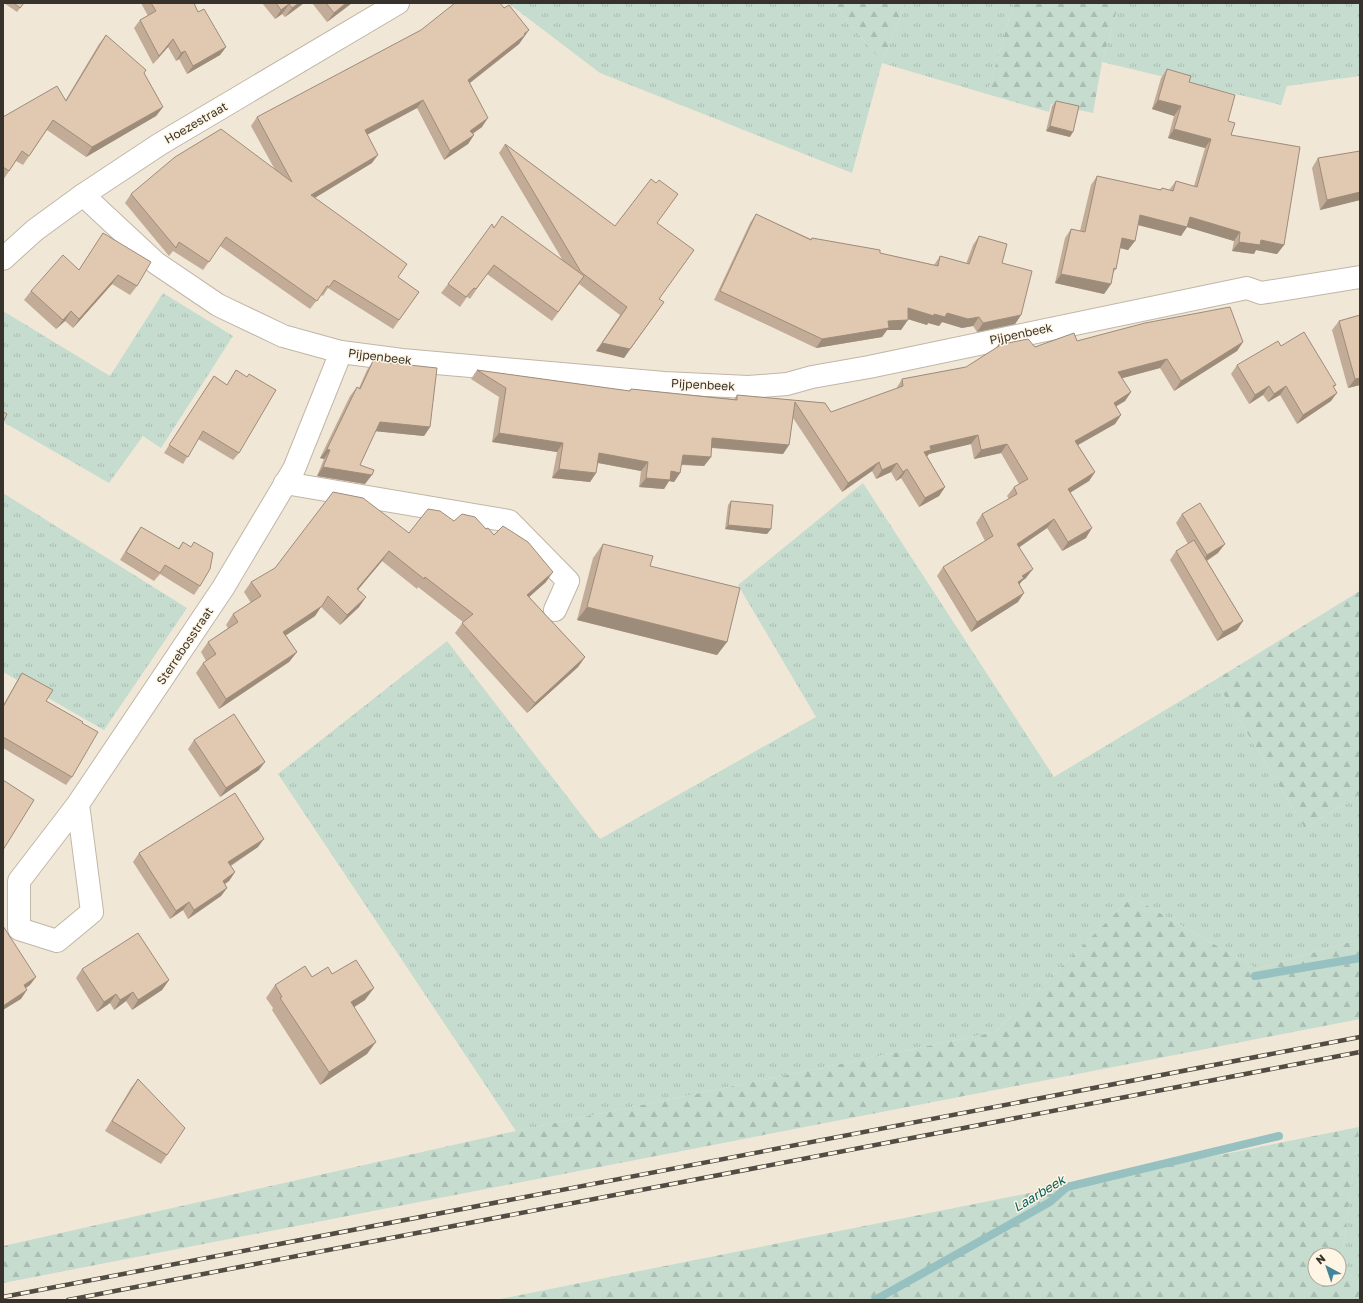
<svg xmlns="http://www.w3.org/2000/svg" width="1363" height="1303" font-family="'Golos Text',sans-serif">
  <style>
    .grass { fill: url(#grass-tufts) }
    .forest { fill: url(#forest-firs); fill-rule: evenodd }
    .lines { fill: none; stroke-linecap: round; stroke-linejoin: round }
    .stream { stroke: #97c0c0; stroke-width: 8 }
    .street-casing { stroke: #c0b6a7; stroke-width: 24 }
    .secondary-casing { stroke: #c0b6a7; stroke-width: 24 }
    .street { stroke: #fff; stroke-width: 22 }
    .secondary { stroke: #fff; stroke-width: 22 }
    .rail-casing { stroke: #514c44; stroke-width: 4.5 }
    .rail { stroke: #fff5e4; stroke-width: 3; stroke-dasharray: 9; stroke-linecap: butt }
    .wall { fill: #c2ac97 }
    .shaded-wall { fill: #9e8c7b }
    .building { fill: #e1c8b0; stroke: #9e8c7b }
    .labels { text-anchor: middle; stroke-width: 3; stroke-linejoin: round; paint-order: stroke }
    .street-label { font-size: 12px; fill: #37332c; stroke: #fff5e4 }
    .water-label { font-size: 13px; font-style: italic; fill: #015d5f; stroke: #fff5e4 }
  </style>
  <defs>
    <pattern id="grass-tufts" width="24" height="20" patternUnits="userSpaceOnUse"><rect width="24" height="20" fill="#c5dccf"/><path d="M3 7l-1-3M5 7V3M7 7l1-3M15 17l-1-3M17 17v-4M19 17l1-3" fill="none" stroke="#aabdb2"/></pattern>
    <pattern id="forest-firs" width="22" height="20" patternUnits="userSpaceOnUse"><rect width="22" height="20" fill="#c5dccf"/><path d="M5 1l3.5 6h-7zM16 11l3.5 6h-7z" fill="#aabdb2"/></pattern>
  </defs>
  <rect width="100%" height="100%" fill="#f1e7d7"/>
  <!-- grass -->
  <g class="grass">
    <polygon points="508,3 833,3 882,62 906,3 1014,3 987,94 882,63 852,173 600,73"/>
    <polygon points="1119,3 1360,3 1360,76 1287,86 1281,105 1102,62"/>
    <polygon points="163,293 233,336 161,448 143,436 109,483 3,422 3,311 110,376"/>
    <polygon points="863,483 1054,777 1215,680 1305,828 1360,794 1360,939 1257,969 1132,897 995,1032 516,1131 278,774 447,641 600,839 816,717 738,585"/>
    <polygon points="3,493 187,608 104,730 3,672"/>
    <polygon points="1359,1127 1360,1127 1360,1286 1341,1265"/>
  </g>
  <!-- forest -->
  <g class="forest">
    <polygon points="833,3 906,3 882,62"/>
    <polygon points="1014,3 1119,3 1102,62 1093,113 1051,104 1049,112 987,94"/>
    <polygon points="1360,591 1360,794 1305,828 1215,680"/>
    <polygon points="1132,897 1257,969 1360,939 1360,1019 3,1283 3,1246 516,1131 995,1032"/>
    <path d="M1359,1127l-18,138 19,21v14h-865zM1315,1255h24v24h-24z"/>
  </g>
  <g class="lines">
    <!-- stream -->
    <g class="stream">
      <polyline points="1255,976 1360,958"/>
      <polyline points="875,1300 1050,1202 1067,1187 1279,1136"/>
    </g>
    <!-- street casing -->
    <g class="street-casing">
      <g id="street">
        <polyline points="83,195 160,144 398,3"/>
        <polyline points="285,483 509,521 568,581 555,610"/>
        <polyline points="78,804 92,912 57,941 19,929 19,881 78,804 223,588 294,469 341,352"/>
      </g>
    </g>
    <!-- secondary casing -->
    <g class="secondary-casing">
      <polyline id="secondary" points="3,259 35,230 83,195 156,263 218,305 283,336 341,352 402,360 664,383 748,387 787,384 812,377 869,367 1247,288 1261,293 1360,277"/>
    </g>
    <!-- street -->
    <use href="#street" class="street"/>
    <!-- secondary -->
    <use href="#secondary" class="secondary"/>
    <!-- rail casing -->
    <g class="rail-casing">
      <g id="rail">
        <polyline points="3,1297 1360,1037"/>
        <polyline points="68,1300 1360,1052"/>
      </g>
    </g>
    <!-- rail -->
    <use href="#rail" class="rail"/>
  </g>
  <!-- wall -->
  <g class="wall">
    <polygon points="4,3 24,3 17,12"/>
    <polygon points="141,3 194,3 198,12 226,47 220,55 187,74 179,59 176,61 168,47 153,64 134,28 140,20 148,16"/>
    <polygon points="262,3 304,3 285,17 282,14 275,19"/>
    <polygon points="312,3 352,3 327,22"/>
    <polygon points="504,8 529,30 519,44 470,83 482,127 473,134 474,135 468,144 444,160 417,108 367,135 372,163 314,198 398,277 419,292 393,329 328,288 323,296 321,295 310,309 220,246 203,270 173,251 169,256 125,203 131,194 274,168 251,126 257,117"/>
    <polygon points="106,35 144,74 163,107 156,116 86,157 47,130 23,165 16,161 3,180 3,117 65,101 99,44"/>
    <polygon points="1167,69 1189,82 1228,121 1231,135 1284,245 1277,254 1256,250 1254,254 1232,251 1234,241 1187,227 1181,236 1138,225 1135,241 1128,250 1120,248 1116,269 1113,273 1111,284 1104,294 1055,283 1065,238 1071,229 1080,231 1091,185 1097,176 1160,190 1162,188 1169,190 1176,181 1194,186 1205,148 1168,138 1174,116 1152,109 1161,78"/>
    <polygon points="1056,101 1070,137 1046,131 1052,106"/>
    <polygon points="505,144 615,226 659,299 624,358 596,351 620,315 579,284 552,321 487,274 470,299 467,297 460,307 441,293 448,284 494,228 562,259 499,153"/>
    <polygon points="1318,158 1360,200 1320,210 1312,168"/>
    <polygon points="756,214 811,239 812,238 934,265 940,256 966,264 973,245 979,236 1002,263 1021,315 1015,324 977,332 973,326 962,328 942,322 939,326 928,323 927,325 908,319 901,330 887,330 882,337 816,348 714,300 750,223"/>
    <polygon points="103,233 137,286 130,295 112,284 73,328 65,321 56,329 24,300 31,291 79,270"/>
    <polygon points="1360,315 1360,385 1348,388 1332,330 1339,321"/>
    <polygon points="1077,341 1243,342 1237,351 1174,391 1160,368 1122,378 1131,392 1125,401 1116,406 1121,415 1115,424 1078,445 1095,472 1089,481 1070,493 1086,538 1062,551 1047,528 1019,547 1026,578 1022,581 1019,585 1018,602 971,632 937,576 943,567 985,541 976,523 982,514 1009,499 1007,496 1014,487 1019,484 1001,453 974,459 971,444 929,454 927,456 945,487 939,496 919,507 901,478 896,481 891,472 876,479 872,471 842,492 793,418 789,445 783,454 711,448 711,457 704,466 681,465 680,473 674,482 669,481 664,489 639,487 641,471 598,463 596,473 590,482 552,478 557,452 492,442 499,397 471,379 477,370 629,391 631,389 734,399 737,395 825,403 831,412 896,389 902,379 966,367 996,348 998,345 1035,347"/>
    <polygon points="1281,346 1336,385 1334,387 1331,401 1297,424 1280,395 1268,402 1263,395 1249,404 1231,374 1237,365"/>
    <polygon points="373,361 430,427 424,436 375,431 360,465 365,484 317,476 324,459 320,458 350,396 357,387 359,388 367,370"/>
    <polygon points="236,370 239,453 233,460 198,439 183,464 164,453 214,376 227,385"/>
    <polygon points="731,501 771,529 767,534 725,529 728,505"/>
    <polygon points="1182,514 1218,553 1207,561 1243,621 1237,630 1217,641 1170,560 1176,551 1188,544 1176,523"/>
    <polygon points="454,521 486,529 494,535 546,582 529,597 585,657 578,667 527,713 455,633 463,622 418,587 417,589 382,561 358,590 366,597 359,607 340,625 321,607 315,616 286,635 297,652 289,662 219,709 196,673 203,663 206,661 201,652 208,642 228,628 226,625 233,614 251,603 244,592 251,582 409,533"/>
    <polygon points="141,527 178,549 183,542 200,586 194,595 160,574 154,581 120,560 135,535"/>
    <polygon points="603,544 650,566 727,642 717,655 577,620 593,558"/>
    <polygon points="22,673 46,701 82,723 72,777 66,785 3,748 3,705 17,681"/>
    <polygon points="194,740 259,770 220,797 188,749"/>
    <polygon points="258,847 231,866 235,872 229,881 225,884 227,888 221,896 188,919 183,910 170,919 133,862 139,853"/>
    <polygon points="82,969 169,980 162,990 132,1010 126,1001 114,1010 110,1003 97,1012 76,978"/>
    <polygon points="332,974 365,1000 354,1007 367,1054 320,1085 272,1010 273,1008 266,998 275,985 312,977"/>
    <polygon points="138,1079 167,1155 161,1164 105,1131 131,1088"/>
  </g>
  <!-- shaded-wall -->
  <g class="shaded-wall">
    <polygon points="299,3 304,3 285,17 292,8"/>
    <polygon points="346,3 352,3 327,22 334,13"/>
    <polygon points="289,4 282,14 275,19 281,10"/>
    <polygon points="529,30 519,44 462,89 468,80"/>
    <polygon points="173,39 168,47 153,64 159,56"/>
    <polygon points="226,47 220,55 187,74 193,66"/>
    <polygon points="185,51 179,59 176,61 181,53"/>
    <polygon points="423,100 417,108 359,139 365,130"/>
    <polygon points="1158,100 1181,106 1174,116 1152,109"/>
    <polygon points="163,107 156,116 86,157 92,147"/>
    <polygon points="488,118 482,127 464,139 470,131"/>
    <polygon points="1050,126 1073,132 1070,137 1046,131"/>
    <polygon points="1174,129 1211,139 1205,148 1168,138"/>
    <polygon points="474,135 468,144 444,160 450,151"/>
    <polygon points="378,155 372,163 305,204 311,195"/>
    <polygon points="1360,192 1360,200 1320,210 1327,200"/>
    <polygon points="1140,215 1190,217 1240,232 1234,241 1187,227 1181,236 1134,224"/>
    <polygon points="1122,238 1135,241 1128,250 1116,247"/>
    <polygon points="1261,240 1284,245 1277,254 1256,250 1254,254 1232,251 1239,242"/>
    <polygon points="1061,274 1111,284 1104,294 1055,283"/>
    <polygon points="118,275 112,284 73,328 79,319"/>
    <polygon points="664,302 624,358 596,351 602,343"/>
    <polygon points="908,308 934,314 947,313 979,317 973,326 962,328 942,322 939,326 928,323 927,325 901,317"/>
    <polygon points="71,311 65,321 56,329 63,320"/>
    <polygon points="1021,315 1015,324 977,332 983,323"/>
    <polygon points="908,320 901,330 887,330 882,337 816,348 822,339 888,321"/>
    <polygon points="1243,342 1237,351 1174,391 1181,381"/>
    <polygon points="1167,359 1160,368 1112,381 1118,372"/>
    <polygon points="1360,378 1360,385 1348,388 1355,379"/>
    <polygon points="1269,386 1263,395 1249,404 1255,395"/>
    <polygon points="1286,386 1280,395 1268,402 1274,394"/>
    <polygon points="1131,392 1125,401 1107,412 1114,403"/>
    <polygon points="1337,393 1331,401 1297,424 1303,415"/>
    <polygon points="1121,415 1115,424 1069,450 1075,441"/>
    <polygon points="380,422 430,427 424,436 373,431"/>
    <polygon points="499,433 563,443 557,452 492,442"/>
    <polygon points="978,435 971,444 929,454 925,459 924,452 930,446"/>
    <polygon points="712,438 789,445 783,454 705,447"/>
    <polygon points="1007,444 1001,453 974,459 981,450"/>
    <polygon points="327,449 330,450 324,459 320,458"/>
    <polygon points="599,453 648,462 641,471 593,462"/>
    <polygon points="683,455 711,457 704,466 676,464"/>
    <polygon points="879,462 872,471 842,492 848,483"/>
    <polygon points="897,463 891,472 876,479 882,470"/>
    <polygon points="323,467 372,475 365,484 317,476"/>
    <polygon points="559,469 596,473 590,482 552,478"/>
    <polygon points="907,469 901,478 896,481 903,472"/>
    <polygon points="671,471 680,473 674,482 669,481 664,489 639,487 646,478"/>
    <polygon points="1095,472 1089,481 1061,498 1068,489"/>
    <polygon points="945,487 939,496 919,507 925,498"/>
    <polygon points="1054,519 1047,528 1011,553 1017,544"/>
    <polygon points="728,525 771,529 767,534 725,529"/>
    <polygon points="1092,528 1086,538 1062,551 1068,542"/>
    <polygon points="1225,544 1218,553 1201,564 1207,555"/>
    <polygon points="389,551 382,561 350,599 357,589"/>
    <polygon points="1033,569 1026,578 1022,581 1017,587 1011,591 1022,576"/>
    <polygon points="553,572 546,582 520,605 527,595"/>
    <polygon points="1024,593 1018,602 971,632 977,622"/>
    <polygon points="328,596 315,616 276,642 283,632"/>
    <polygon points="366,597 359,607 340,625 347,615"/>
    <polygon points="587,607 727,642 717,655 577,620"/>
    <polygon points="1243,621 1237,630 1217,641 1223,632"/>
    <polygon points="297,652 289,662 219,709 226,699"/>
    <polygon points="585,657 578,667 527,713 535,703"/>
    <polygon points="265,762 259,770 220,797 226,788"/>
    <polygon points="264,839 258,847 222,871 228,862"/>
    <polygon points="235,872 229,881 217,889 223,881"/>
    <polygon points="227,888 221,896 188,919 194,910"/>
    <polygon points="189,902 183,910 170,919 176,911"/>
    <polygon points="36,977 30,985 18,994 24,985"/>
    <polygon points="169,980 162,990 132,1010 138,1000"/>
    <polygon points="374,988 365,1000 342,1015 351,1002"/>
    <polygon points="27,990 21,999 3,1010 3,1006"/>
    <polygon points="133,992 126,1001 114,1010 120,1000"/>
    <polygon points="116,994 110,1003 97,1012 104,1002"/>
    <polygon points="376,1042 367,1054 320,1085 329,1072"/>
  </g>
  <!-- building -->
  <g class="building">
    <polygon points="14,3 24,3 20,8"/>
    <polygon points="151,3 194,3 198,12 204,9 226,47 193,66 185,51 181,53 173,39 159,56 140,20 156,11"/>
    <polygon points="276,3 299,3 292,8 289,4 281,10"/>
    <polygon points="326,3 346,3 334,13"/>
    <polygon points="455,3 500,3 504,8 509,5 529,30 524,34 525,35 468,80 488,118 470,131 474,135 450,151 423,100 365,130 378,155 311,195 407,264 398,277 419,292 399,320 334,280 329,287 327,286 317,301 226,237 209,262 179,242 176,248 131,194 175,157 221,129 292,182 257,117 421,30"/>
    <polygon points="106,35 146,70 144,73 163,107 92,147 53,120 29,156 22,151 9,171 3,167 3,117 57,86 66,101"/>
    <polygon points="1167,69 1191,76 1189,82 1235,95 1228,121 1235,123 1231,135 1300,147 1284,245 1261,240 1260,245 1239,242 1240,232 1190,217 1187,227 1140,215 1135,241 1122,238 1116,269 1114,268 1111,284 1061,274 1071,229 1085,232 1097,176 1161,190 1162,188 1173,191 1176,181 1197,187 1211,139 1174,129 1181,106 1158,100"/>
    <polygon points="1056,101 1079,106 1073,132 1050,126"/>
    <polygon points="505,144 615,226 651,179 656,183 659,180 678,194 657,223 694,250 659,299 664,302 630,349 602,343 627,307 581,272"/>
    <polygon points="1360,151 1360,192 1327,200 1318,158"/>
    <polygon points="756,214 811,240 812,238 880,250 880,253 938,266 940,256 969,264 979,236 1007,244 1002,263 1032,271 1021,315 983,323 979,317 968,319 947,313 945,317 934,314 934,316 908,308 908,320 888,321 889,328 822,339 720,291"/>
    <polygon points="502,216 584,276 558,312 494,265 476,289 474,288 466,297 448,284 492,224 494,228"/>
    <polygon points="103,233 151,262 137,286 118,275 79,319 71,311 63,320 31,291 63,255 79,270"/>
    <polygon points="1230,307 1243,342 1181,381 1167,359 1118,372 1131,392 1114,403 1121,415 1075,441 1095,472 1068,489 1092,528 1068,542 1054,519 1017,544 1033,569 1022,576 1024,578 1018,582 1024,593 977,622 943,567 993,536 982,514 1017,494 1014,487 1028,479 1007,444 981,450 978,435 930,446 931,450 924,452 945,487 925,498 907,469 903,472 897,463 882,470 879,462 848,483 795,402 789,445 712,438 711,457 683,455 680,473 671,471 670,480 646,478 648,462 599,453 596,473 559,469 563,443 499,433 506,388 477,370 630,391 631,389 737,400 737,395 825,403 831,412 903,386 902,379 966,367 999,346 998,345 1028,339 1035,347 1074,333 1077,341 1145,323"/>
    <polygon points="1360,315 1360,378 1355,379 1339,321"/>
    <polygon points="1304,332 1336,385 1333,386 1337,393 1303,415 1286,386 1274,394 1269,386 1255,395 1237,365 1278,341 1281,346"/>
    <polygon points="373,361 437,368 430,427 380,422 360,465 374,470 372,475 323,467 330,450 327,449 357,387 360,389"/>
    <polygon points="236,370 247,377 249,374 276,390 239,453 203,431 188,457 169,445 214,376 227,385"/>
    <polygon points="3,412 7,414 3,422"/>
    <polygon points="333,492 363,498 409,533 428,509 440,511 454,521 462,514 475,517 486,529 488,528 494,535 503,526 528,542 553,572 527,595 585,657 535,703 462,623 473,614 425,577 424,579 389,551 357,589 366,597 347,615 328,596 322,606 283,632 297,652 226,699 203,663 216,654 208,642 238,622 233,614 261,596 251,582 275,568"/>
    <polygon points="731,501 773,505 771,529 728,525"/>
    <polygon points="1200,503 1225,544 1207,555 1182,514"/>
    <polygon points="141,527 179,549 183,542 191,547 194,542 213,553 210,569 200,586 165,565 160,573 126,552"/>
    <polygon points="1194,540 1243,621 1223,632 1176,551"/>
    <polygon points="603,544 653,556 650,566 740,588 727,642 587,607"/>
    <polygon points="22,673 53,690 46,701 83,722 82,723 98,732 72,777 3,737 3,707"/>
    <polygon points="234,714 265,762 226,788 194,740"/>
    <polygon points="3,780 34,800 3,850"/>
    <polygon points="235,793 264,839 228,862 235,872 223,881 227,888 194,910 189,902 176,911 139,853"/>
    <polygon points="3,926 36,977 24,985 27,990 3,1006"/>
    <polygon points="138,933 169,980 138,1000 133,992 120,1000 116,994 104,1002 82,969"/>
    <polygon points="356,960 374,988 351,1002 376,1042 329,1072 280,998 282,997 275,985 305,966 312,977 328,967 332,974"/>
    <polygon points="138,1079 185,1128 167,1155 112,1121"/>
  </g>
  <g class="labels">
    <!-- street labels -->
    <g class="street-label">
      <text transform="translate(196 123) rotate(-30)" y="4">Hoezestraat</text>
      <text transform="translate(1021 334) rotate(-12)" y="4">Pijpenbeek</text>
      <text transform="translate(380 357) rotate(7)" y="4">Pijpenbeek</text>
      <text transform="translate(703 385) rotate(3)" y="4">Pijpenbeek</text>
      <text transform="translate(185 646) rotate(-56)" y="4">Sterrebosstraat</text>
    </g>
    <!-- water labels -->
    <g class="water-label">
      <text transform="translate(1039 1193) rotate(-31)" y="5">Laarbeek</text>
    </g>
  </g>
  <!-- border -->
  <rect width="1363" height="1303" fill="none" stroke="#37332c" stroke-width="8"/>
  <!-- north arrow -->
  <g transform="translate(1327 1267) rotate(320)"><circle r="19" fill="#fff5e4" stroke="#afa79a"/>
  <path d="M0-3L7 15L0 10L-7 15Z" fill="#458599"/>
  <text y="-6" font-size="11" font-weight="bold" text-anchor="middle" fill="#37332c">N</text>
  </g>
</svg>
